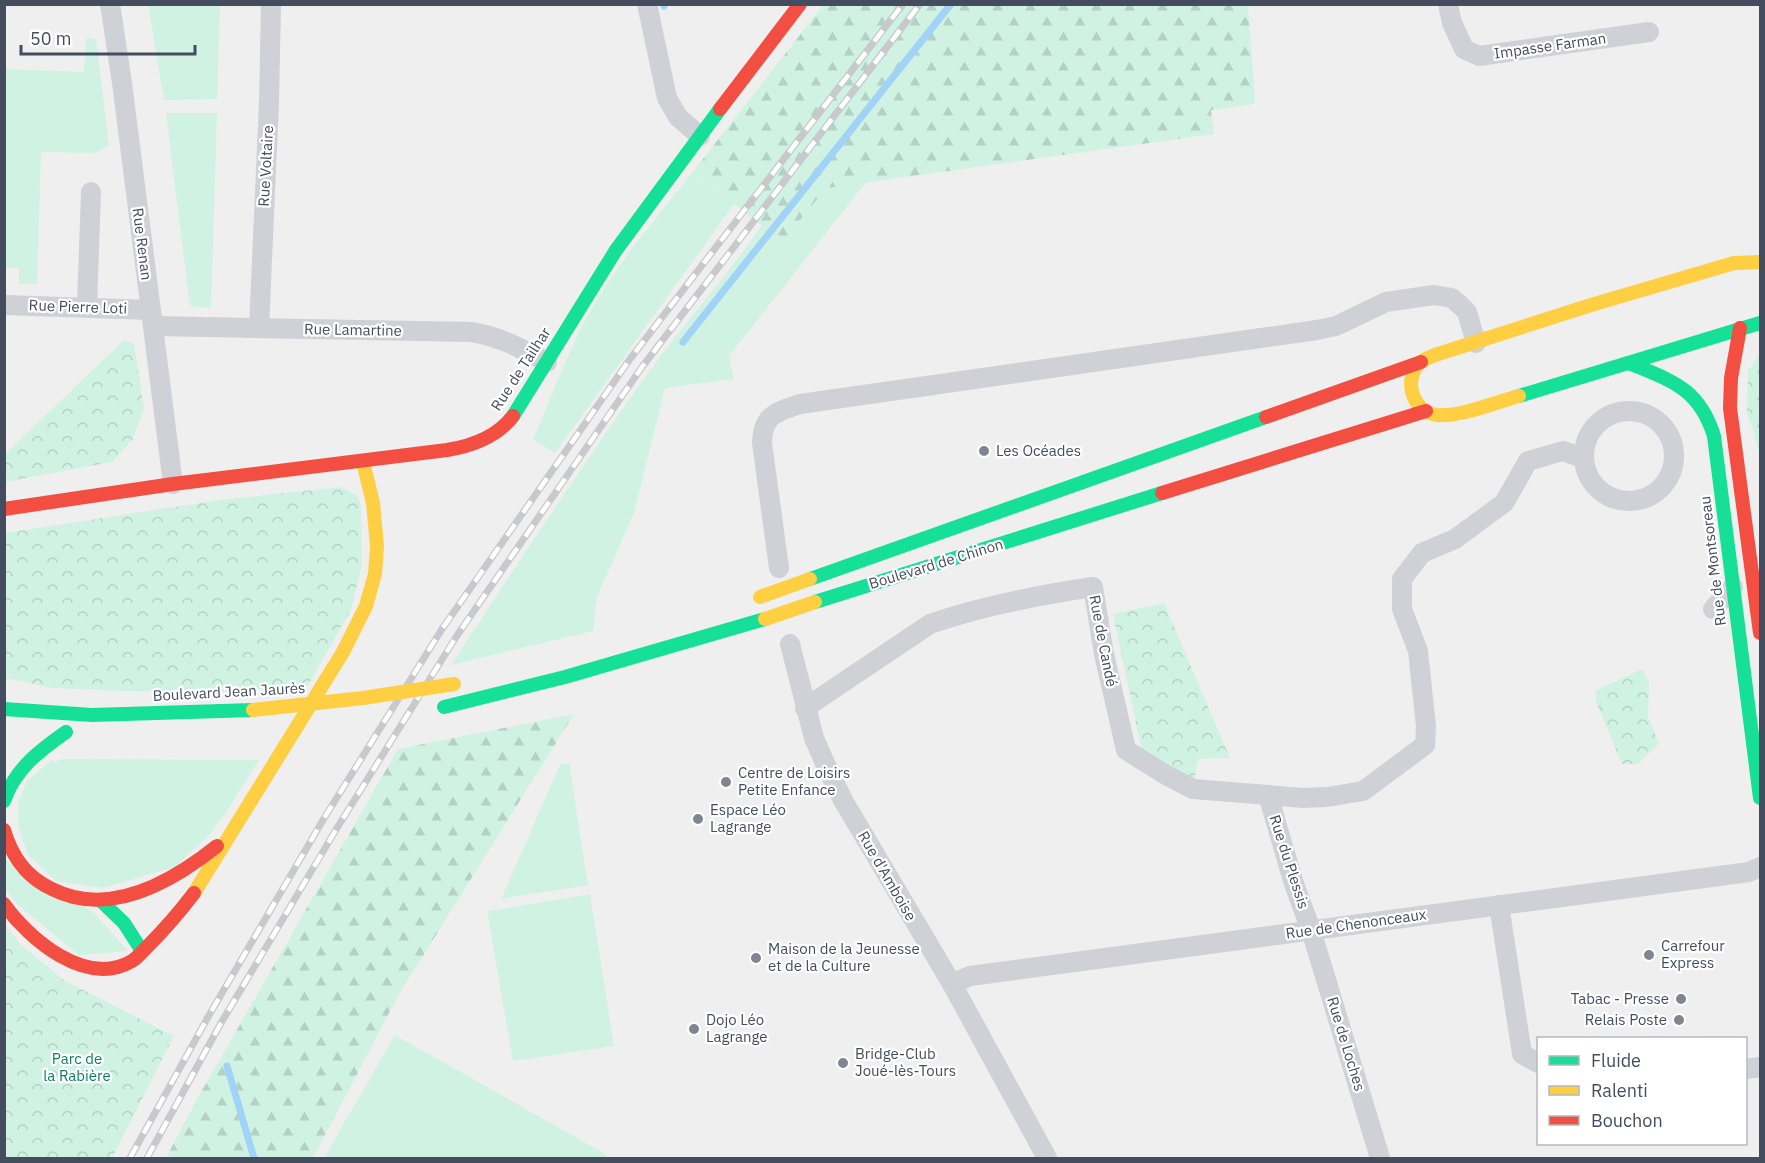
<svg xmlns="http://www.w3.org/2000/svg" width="1765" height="1163" font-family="'IBM Plex Sans',sans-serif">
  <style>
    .green { fill: #d0f2e3 }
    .forest { fill: url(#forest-firs) }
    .park { fill: url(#park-crowns) }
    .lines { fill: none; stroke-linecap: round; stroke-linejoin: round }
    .stream { stroke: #a0d3f5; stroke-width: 7 }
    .street { stroke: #d0d1d6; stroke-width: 20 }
    .fast { stroke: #16e098; stroke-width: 14 }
    .slow { stroke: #ffcf43; stroke-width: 14 }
    .jam { stroke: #f24e42; stroke-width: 14 }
    .rail-casing { stroke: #c8c9cc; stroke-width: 7 }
    .rail { stroke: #fff; stroke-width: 4.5; stroke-dasharray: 14; stroke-linecap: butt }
    .slow-bridge { stroke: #ffcf43; stroke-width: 14 }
    .poi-dot { fill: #808691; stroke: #fff; stroke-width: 2 }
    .labels { text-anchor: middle; stroke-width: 4.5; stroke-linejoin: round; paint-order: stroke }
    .street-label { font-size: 15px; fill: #444d5e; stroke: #fff }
    .poi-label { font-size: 15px; fill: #444d5e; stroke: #fff; text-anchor: start }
    .park-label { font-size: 15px; fill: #0b825d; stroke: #fff }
  </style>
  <defs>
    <pattern id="forest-firs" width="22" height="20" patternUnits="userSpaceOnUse" patternTransform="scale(1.5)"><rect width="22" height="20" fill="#d0f2e3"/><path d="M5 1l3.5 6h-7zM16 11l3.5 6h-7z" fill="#b4d1c5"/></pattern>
    <pattern id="park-crowns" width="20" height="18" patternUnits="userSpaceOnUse" patternTransform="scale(1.5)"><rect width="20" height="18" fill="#d0f2e3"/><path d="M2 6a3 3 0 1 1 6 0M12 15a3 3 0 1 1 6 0" fill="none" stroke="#b4d1c5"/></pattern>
  </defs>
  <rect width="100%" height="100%" fill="#f0efef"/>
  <!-- green -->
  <g class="green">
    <polygon points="148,5 220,5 217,99 164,100"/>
    <polygon points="86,38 96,39 109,145 95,153 41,152 37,284 19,284 19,268 5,267 5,278 5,69 84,72"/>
    <polygon points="166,113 217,113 211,308 190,306"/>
    <path d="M692,173l42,31 -179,249 -22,-14c19,-42 34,-86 56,-126 27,-48 69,-97 103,-140z"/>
    <path d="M867,181l-138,175 5,23 -69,9 -31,125 -37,84 -4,34 -142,34c64,-98 129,-196 197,-292 36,-50 79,-96 114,-148l21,15 42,-52z"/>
    <polygon points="61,759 259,760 225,814 210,834 175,867 103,888 56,881 28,855 18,826 18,803 27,781 52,760 55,763"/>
    <polygon points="569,763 588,885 501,899 560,765"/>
    <polygon points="4,858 94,913 128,951 79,955 17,904 5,888"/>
    <polygon points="590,894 614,1046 513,1061 487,911"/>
    <polygon points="395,1035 607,1155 605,1158 324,1158"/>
  </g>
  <!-- forest -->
  <g class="forest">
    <polygon points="824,4 1248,5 1255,104 1211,110 1214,134 826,188 783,241 692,173"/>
    <polygon points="574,714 399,994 313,1158 166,1158 196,1101 398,749"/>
  </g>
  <!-- park -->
  <g class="park">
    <polygon points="124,340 134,344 144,408 133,439 112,462 5,482 5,454"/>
    <polygon points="1760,353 1760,455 1747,412 1748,371"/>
    <polygon points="341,487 357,496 361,505 362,564 351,610 307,687 205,692 122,691 53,688 5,678 5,533 220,500"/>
    <polygon points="1164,603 1230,758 1198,759 1193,789 1166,775 1141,747 1113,614"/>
    <polygon points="1642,669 1649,682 1648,716 1659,744 1638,764 1622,764 1596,702 1595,691"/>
    <polygon points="4,923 20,944 65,981 174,1036 112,1158 5,1158"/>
  </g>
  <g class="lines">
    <!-- stream -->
    <g class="stream">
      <polyline points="664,6 665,4"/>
      <polyline points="683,342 951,4"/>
      <polyline points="227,1066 254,1158"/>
    </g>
    <!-- street -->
    <g class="street">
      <polyline points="110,4 122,83 173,484"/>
      <polyline points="647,4 667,98 678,117 700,136"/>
      <polyline points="1448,4 1452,23 1464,49 1479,56 1649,32"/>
      <polyline points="4,305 151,310"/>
      <polyline points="87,307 91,192"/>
      <path d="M153,326l318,6c28,4 51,17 76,30"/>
      <polyline points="259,328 269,102 271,4"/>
      <circle cx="1629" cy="456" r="45"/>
      <path d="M779,568l-17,-125c1,-29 14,-31 38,-39l517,-74 19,-4 50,-24 48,-7 18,3 8,7 7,7 9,31"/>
      <polyline points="1713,609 1733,587"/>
      <polyline points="790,644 814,738 828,770 844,802 952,984 1047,1158"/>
      <path d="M805,708l125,-84c52,-18 109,-29 163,-37l11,67 22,96 40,25 27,14 75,6"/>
      <polyline points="1499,905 1522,1054 1538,1063"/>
      <polyline points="952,984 970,976 1749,872 1760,867"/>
      <polyline points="1746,1069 1760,1067"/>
      <polyline points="1380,1158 1311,930 1294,884 1268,795 1303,798 1327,797 1363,791 1425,745 1426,726 1418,651 1402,609 1402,579 1422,553 1455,539 1504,503 1528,461 1563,451 1583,458"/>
    </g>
    <!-- fast -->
    <g class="fast">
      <path d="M1629,363c43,18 70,25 85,73l46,362"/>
      <polyline points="1519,396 1760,323"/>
      <polyline points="513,416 616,250 720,109"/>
      <polyline points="810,579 1266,417"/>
      <polyline points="815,602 1162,493"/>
      <polyline points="444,707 565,677 765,619"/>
      <polyline points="4,709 92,715 253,710"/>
      <path d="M4,801c11,-32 35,-50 62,-69"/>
      <polyline points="100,900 124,923 142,951"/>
    </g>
    <!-- slow -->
    <g class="slow">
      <path d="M1519,396c-23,6 -58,21 -82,19 -25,-3 -35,-37 -16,-53 5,-4 11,-6 17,-8l153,-49 143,-42 26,-1"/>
      <polyline points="194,893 343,652 366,606 375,574 377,546 373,503 363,462"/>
    </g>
    <!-- jam -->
    <g class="jam">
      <polyline points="720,109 800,4"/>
      <polyline points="1740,328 1731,378 1730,408 1760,633"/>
      <polyline points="1266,417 1421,362"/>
      <polyline points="1162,493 1426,411"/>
      <path d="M4,509l169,-25 274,-34c25,-4 50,-13 66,-34"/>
      <path d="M4,830c8,27 22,47 48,59 57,29 120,-7 165,-43"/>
      <path d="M4,904c25,35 82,84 128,57 5,-3 9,-8 13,-12 18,-18 34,-36 49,-56"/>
    </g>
    <!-- rail casing -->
    <g class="rail-casing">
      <g id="rail">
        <polyline points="130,1158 208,1017 323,820 442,629 630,359 903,4"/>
        <polyline points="147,1158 221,1023 337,828 456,637 642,367 920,4"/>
      </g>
    </g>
    <!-- rail -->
    <use href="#rail" class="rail"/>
    <!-- slow-bridge -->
    <g class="slow-bridge">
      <polyline points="760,597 810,579"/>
      <polyline points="765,619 815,602"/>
      <polyline points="253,710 363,698 454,684"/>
    </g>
  </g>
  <!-- markers -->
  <g class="poi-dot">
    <circle cx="984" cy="451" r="6"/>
    <circle cx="726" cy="782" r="6"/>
    <circle cx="698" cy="819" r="6"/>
    <circle cx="1649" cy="955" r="6"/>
    <circle cx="756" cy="958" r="6"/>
    <circle cx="1681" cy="999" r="6"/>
    <circle cx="1679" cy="1020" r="6"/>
    <circle cx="694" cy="1029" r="6"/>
    <circle cx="843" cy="1063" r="6"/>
  </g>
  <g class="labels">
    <!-- street labels -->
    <g class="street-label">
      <text transform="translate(1550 46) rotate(-8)" y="5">Impasse Farman</text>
      <text transform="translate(266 166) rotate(-87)" y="5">Rue Voltaire</text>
      <text transform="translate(142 244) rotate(83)" y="5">Rue Renan</text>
      <text transform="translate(78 307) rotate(2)" y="5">Rue Pierre Loti</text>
      <text transform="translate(353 330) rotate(1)" y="5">Rue Lamartine</text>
      <text transform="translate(521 369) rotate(-57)" y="5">Rue de Tailhar</text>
      <text transform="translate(1713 561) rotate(-97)" y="5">Rue de Montsoreau</text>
      <text transform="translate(936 564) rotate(-17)" y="5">Boulevard de Chinon</text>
      <text transform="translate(1103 641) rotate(79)" y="5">Rue de Candé</text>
      <text transform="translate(229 692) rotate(-3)" y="5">Boulevard Jean Jaurès</text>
      <text transform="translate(1289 862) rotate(72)" y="5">Rue du Plessis</text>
      <text transform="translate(887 876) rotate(60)" y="5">Rue d'Amboise</text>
      <text transform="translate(1356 924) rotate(-8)" y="5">Rue de Chenonceaux</text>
      <text transform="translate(1346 1044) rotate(73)" y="5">Rue de Loches</text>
    </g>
    <!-- poi labels -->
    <g class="poi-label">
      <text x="996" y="456">Les Océades</text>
      <text x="738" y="778">Centre de Loisirs<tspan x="738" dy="17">Petite Enfance</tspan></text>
      <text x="710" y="815">Espace Léo<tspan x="710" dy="17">Lagrange</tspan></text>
      <text x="1661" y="951">Carrefour<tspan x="1661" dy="17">Express</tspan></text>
      <text x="768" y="954">Maison de la Jeunesse<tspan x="768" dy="17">et de la Culture</tspan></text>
      <text x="1669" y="1004" text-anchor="end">Tabac - Presse</text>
      <text x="706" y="1025">Dojo Léo<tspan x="706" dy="17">Lagrange</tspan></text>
      <text x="1667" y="1025" text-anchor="end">Relais Poste</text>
      <text x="855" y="1059">Bridge-Club<tspan x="855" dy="17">Joué-lès-Tours</tspan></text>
    </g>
    <!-- park labels -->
    <g class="park-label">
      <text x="77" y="1064">Parc de<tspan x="77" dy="17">la Rabière</tspan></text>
    </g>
  </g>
  <!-- border -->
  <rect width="1765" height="1163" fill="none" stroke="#444d5e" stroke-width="12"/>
  <!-- legend -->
  <rect x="1537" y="1037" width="210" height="108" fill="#ffffff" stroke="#b4b8bf" stroke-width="1.5"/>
  <rect x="1549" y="1056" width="30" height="9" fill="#16e098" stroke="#b4b8bf" stroke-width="1.5"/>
  <text x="1591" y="1067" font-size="18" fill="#444d5e">Fluide</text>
  <rect x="1549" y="1086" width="30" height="9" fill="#ffcf43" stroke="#b4b8bf" stroke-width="1.5"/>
  <text x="1591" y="1097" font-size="18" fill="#444d5e">Ralenti</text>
  <rect x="1549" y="1116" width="30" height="9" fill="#f24e42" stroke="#b4b8bf" stroke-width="1.5"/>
  <text x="1591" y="1127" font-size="18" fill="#444d5e">Bouchon</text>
  <!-- scale -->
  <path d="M21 45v9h174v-9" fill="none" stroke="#444d5e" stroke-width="3"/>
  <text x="30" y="45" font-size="18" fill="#444d5e" stroke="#ffffff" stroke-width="4.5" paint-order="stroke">50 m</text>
</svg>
